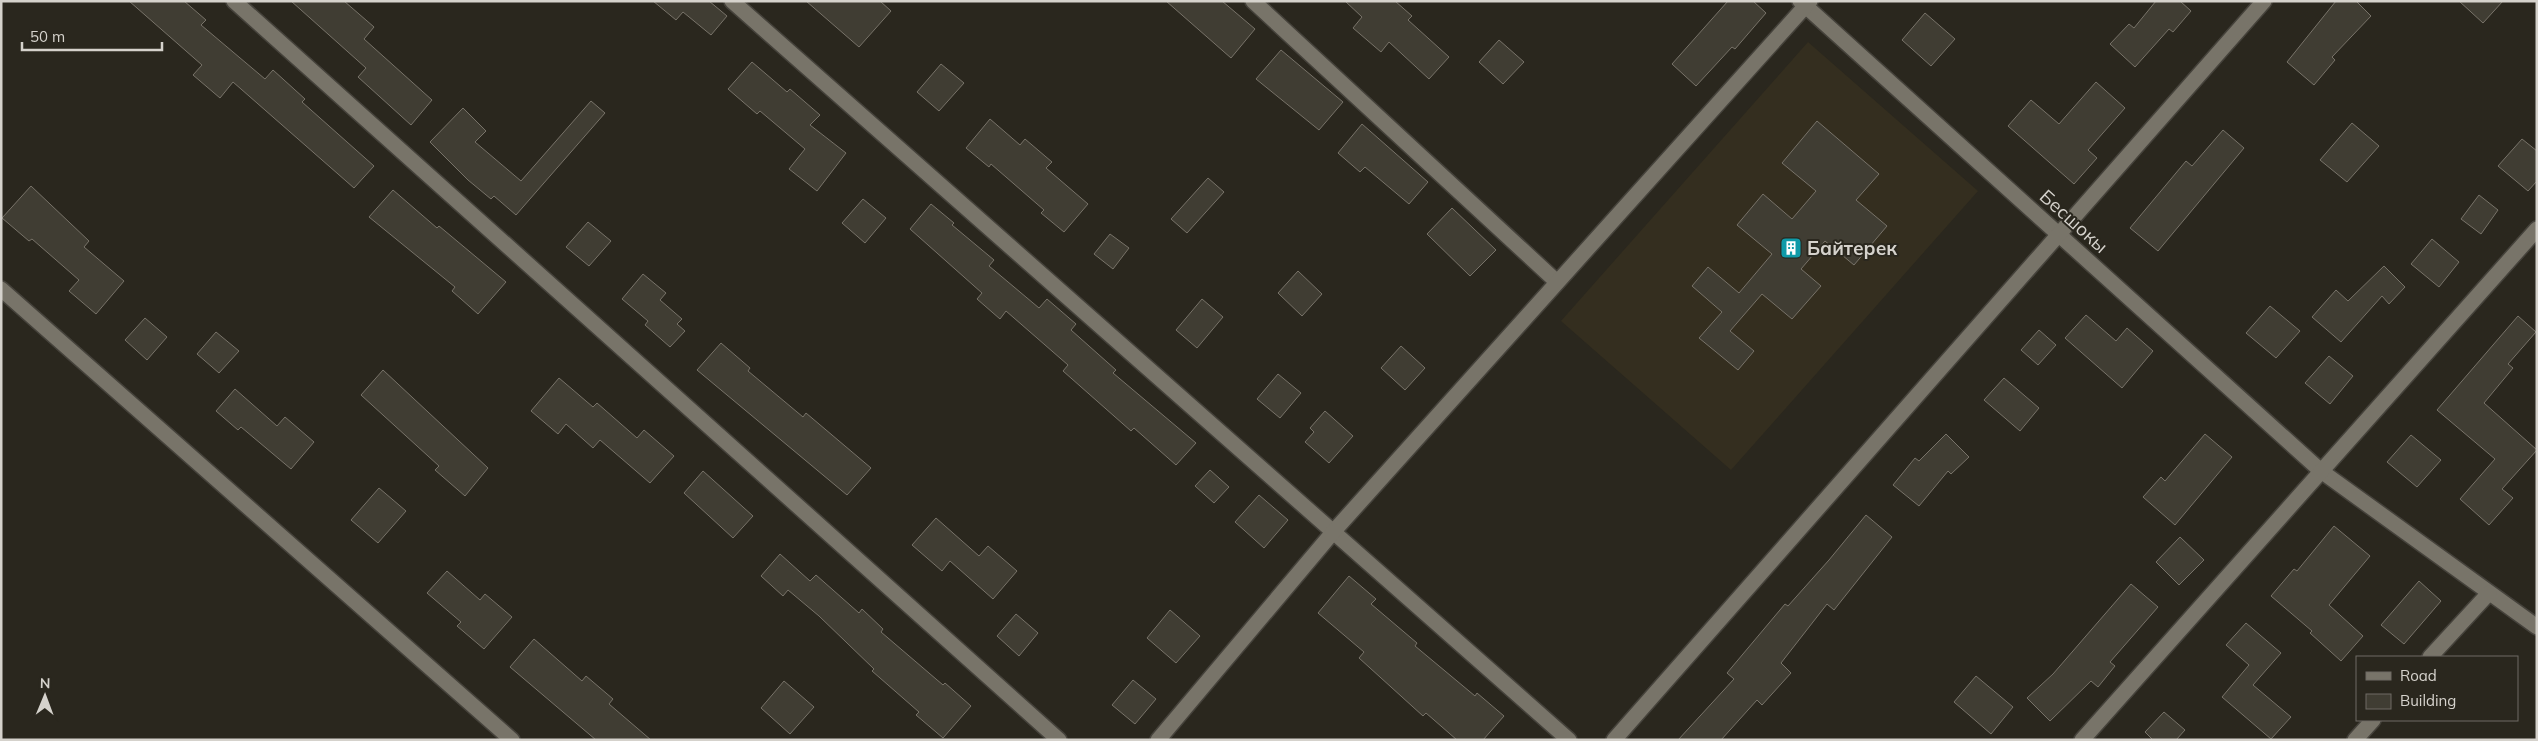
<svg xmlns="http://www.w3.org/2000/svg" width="2538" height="741" font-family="Mulish,sans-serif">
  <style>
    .built { fill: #342e1f }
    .building { fill: #403d33; stroke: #787369 }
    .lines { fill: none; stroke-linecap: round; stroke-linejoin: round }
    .minor-casing { stroke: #45423b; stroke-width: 18 }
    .minor { stroke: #787469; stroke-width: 15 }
    .labels { text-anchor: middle; stroke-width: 4; stroke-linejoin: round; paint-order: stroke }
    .street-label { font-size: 19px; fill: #d5d2cc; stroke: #2a271e }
    .poi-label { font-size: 19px; font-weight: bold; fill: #d5d2cc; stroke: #2a271e; text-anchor: start }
  </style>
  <rect width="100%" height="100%" fill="#2a271e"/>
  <!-- built -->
  <polygon class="built" points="1808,42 1978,191 1731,470 1561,321"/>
  <!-- building -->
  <g class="building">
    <polygon points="129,1 184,1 206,20 201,25 265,79 273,70 305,99 302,102 374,166 354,188 233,82 220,98 193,75 202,65"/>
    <polygon points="291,1 344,1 374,27 364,39 432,100 411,125 358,77 366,68"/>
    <polygon points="653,1 709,1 727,16 711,35 683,12 676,20"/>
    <polygon points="806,1 880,1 891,11 859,47"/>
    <polygon points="1166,1 1222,1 1255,29 1231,58"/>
    <polygon points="1345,1 1395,1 1412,16 1408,20 1449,57 1429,79 1389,42 1381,52 1353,28 1362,17"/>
    <polygon points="1728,1 1753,1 1766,13 1735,49 1732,47 1696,86 1672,64"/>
    <polygon points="2156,1 2180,1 2191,11 2173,32 2169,29 2135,67 2110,44 2129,24 2134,28"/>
    <polygon points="2336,1 2356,1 2371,16 2332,57 2335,60 2314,85 2287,62"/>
    <polygon points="2459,1 2503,1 2483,23"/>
    <polygon points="1925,13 1955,39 1931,66 1902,40"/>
    <polygon points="1499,40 1524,62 1503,84 1479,62"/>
    <polygon points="1281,50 1343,102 1319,130 1256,79"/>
    <polygon points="752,62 787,92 790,89 820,115 810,125 846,153 817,191 789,169 805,149 760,111 757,114 728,89"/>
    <polygon points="941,64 964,83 939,111 917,92"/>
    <polygon points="2096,82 2125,108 2088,150 2097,158 2074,184 2008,126 2031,100 2059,124"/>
    <polygon points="591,101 605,113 516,215 494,196 491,199 468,180 430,142 463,108 486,131 475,142 521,181"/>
    <polygon points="990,119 1020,145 1025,139 1052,162 1046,168 1088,204 1064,232 1041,213 1044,210 991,164 989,167 966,148"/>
    <polygon points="1817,121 1879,174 1856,200 1887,226 1854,265 1825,241 1801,269 1821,286 1792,319 1762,294 1730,331 1754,351 1738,370 1699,338 1722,312 1692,286 1708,267 1739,293 1772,254 1737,225 1763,194 1792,219 1816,191 1782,163"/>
    <polygon points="2352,123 2379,146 2347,182 2320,160"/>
    <polygon points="1362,124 1428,182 1409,204 1365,167 1360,172 1338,153"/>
    <polygon points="2223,130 2244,148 2158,251 2130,228 2186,161 2192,166"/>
    <polygon points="2522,139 2537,151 2537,181 2528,191 2498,166"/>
    <polygon points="1208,178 1224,192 1187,233 1171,219"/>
    <polygon points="31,186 89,241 84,247 124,281 96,314 69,291 79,280 32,239 29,241 2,218"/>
    <polygon points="393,190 437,228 439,226 506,282 478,314 452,291 455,287 369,217"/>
    <polygon points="2479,195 2498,210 2481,234 2461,219"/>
    <polygon points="863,199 886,218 865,243 842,223"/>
    <polygon points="931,204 954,223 952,225 994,260 989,266 1039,308 1047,299 1076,324 1071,330 1116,370 1113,373 1196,443 1176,465 1134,428 1131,431 1063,371 1068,365 1006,311 1000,319 977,299 982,293 910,229"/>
    <polygon points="1452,208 1496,250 1470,276 1427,234"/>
    <polygon points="588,222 611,241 589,266 566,247"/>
    <polygon points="1110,234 1129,248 1113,269 1094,254"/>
    <polygon points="2432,239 2459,262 2439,287 2411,264"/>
    <polygon points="2384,266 2405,287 2389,304 2382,296 2341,342 2312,317 2336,290 2348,301"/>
    <polygon points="1298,271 1322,294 1302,316 1278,293"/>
    <polygon points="643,274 666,293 660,300 682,319 677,324 685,331 670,347 645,325 648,321 622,299"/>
    <polygon points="1202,299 1223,317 1197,348 1176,330"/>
    <polygon points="2270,306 2300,331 2276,358 2246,333"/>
    <polygon points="2086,315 2116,341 2127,328 2153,351 2122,388 2065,338"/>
    <polygon points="2518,316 2536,332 2508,364 2513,368 2484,403 2537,450 2502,489 2513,498 2489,525 2460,499 2495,459 2437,410"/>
    <polygon points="145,318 167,337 147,360 125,340"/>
    <polygon points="2039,330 2056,345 2038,365 2021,350"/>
    <polygon points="216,332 239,351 219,373 197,354"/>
    <polygon points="721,343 750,368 748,371 803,417 806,413 871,468 847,495 697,370"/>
    <polygon points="1401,346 1425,368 1405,390 1381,368"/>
    <polygon points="2329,356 2353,376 2330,404 2305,383"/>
    <polygon points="383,370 488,468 465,496 435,470 439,466 361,395"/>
    <polygon points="1278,374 1301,393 1280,418 1257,399"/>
    <polygon points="559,378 593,407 597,403 637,438 644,430 674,456 650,483 600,440 593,448 566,424 558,434 531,411"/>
    <polygon points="2004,378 2039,408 2020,431 1984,400"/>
    <polygon points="235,389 277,426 285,417 314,442 291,469 241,427 238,430 216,411"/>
    <polygon points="1325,411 1353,436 1329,463 1305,442 1314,432 1310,428"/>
    <polygon points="1946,434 1969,457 1951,474 1948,471 1919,506 1893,485 1915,458 1919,461"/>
    <polygon points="2205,434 2232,457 2175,525 2143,497 2161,477 2165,481"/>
    <polygon points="2411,435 2441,460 2417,487 2387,462"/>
    <polygon points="1210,470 1229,487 1214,503 1195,486"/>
    <polygon points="703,471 753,516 733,538 684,493"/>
    <polygon points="379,488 406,511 378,543 351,520"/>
    <polygon points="1259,495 1288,520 1264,548 1235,522"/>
    <polygon points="1866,515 1892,537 1834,610 1827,604 1781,663 1791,673 1762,705 1757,700 1721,740 1678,740 1734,679 1727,673 1785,604 1788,606 1829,560"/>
    <polygon points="936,518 979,556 988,546 1017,571 993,599 950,561 942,571 912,545"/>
    <polygon points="2334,526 2370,556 2329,605 2363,636 2341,661 2310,633 2312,631 2271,596 2294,569 2297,571"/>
    <polygon points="2180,537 2204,560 2179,585 2156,562"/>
    <polygon points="780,554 810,581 816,575 859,613 862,609 883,629 881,632 943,685 945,683 971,706 943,738 916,715 919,712 872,671 874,669 819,616 788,590 783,596 761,576"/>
    <polygon points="447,571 480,600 485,594 512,617 484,649 457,626 461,622 427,593"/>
    <polygon points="1349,576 1376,599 1371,604 1417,643 1415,646 1475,696 1477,693 1504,716 1483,740 1457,740 1426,713 1423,716 1359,658 1364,652 1318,613"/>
    <polygon points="2419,581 2441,601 2404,644 2381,625"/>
    <polygon points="2131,584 2158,607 2110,662 2115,666 2098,687 2091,681 2050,721 2027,698 2053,674"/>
    <polygon points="1170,610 1200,636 1176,663 1147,638"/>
    <polygon points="1016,614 1038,633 1019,656 997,636"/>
    <polygon points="2246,623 2281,653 2253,685 2291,717 2271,739 2222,697 2249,665 2226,645"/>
    <polygon points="534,639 582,681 586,676 613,699 609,704 651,740 596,740 510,667"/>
    <polygon points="1976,676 2013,707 1991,734 1954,702"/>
    <polygon points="1133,680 1156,699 1135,724 1112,705"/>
    <polygon points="784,681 814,707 790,734 761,708"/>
    <polygon points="2164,712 2185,730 2176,740 2153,740 2145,732"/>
  </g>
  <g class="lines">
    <!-- minor casing -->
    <g class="minor-casing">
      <g id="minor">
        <polyline points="234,1 1059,740"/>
        <polyline points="732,1 1569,740"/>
        <polyline points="1253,1 1557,282"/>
        <polyline points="1800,1 2321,471 2537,627"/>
        <polyline points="1,289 512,740"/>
        <polyline points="2430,657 2489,593"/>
        <polyline points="1158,740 1334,531 1810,1"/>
        <polyline points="1614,740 2264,1"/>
        <polyline points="2082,740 2537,229"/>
        <polyline points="2355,740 2373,720"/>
      </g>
    </g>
    <!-- minor -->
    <use href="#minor" class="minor"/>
  </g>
  <!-- icons -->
  <defs>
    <g id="building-square" transform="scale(1.125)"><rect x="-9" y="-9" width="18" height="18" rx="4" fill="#0f9aa8" stroke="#2a271e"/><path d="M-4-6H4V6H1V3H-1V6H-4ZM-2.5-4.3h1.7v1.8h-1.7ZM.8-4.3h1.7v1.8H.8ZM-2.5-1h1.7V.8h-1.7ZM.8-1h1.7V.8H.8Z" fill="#fff"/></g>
  </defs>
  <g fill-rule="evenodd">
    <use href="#building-square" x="1791" y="248"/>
  </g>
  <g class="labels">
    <!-- street labels -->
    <g class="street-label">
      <text transform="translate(2074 221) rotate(42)" y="7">Бесшокы</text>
    </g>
    <!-- poi labels -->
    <g class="poi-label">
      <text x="1807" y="255">Байтерек</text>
    </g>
  </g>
  <!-- border -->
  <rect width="2538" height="741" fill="none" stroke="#d5d2cc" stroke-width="5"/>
  <!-- legend -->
  <rect x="2356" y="656" width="162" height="65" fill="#2a271e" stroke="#6e6b64"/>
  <rect x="2366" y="672" width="25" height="8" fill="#787469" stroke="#6e6b64"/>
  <text x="2400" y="681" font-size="15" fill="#d5d2cc">Road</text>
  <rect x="2366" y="694" width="25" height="15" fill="#403d33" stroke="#6e6b64"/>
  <text x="2400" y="706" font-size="15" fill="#d5d2cc">Building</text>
  <!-- north arrow -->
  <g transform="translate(45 696) rotate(1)" stroke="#2a271e" stroke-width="4" paint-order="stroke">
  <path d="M0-4L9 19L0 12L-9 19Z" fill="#d5d2cc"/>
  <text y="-8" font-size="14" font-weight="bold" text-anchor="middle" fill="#d5d2cc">N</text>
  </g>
  <!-- scale -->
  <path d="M22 42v8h140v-8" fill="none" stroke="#d5d2cc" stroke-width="2.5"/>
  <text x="30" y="42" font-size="15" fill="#d5d2cc" stroke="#2a271e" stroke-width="4" paint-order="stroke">50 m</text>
</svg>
